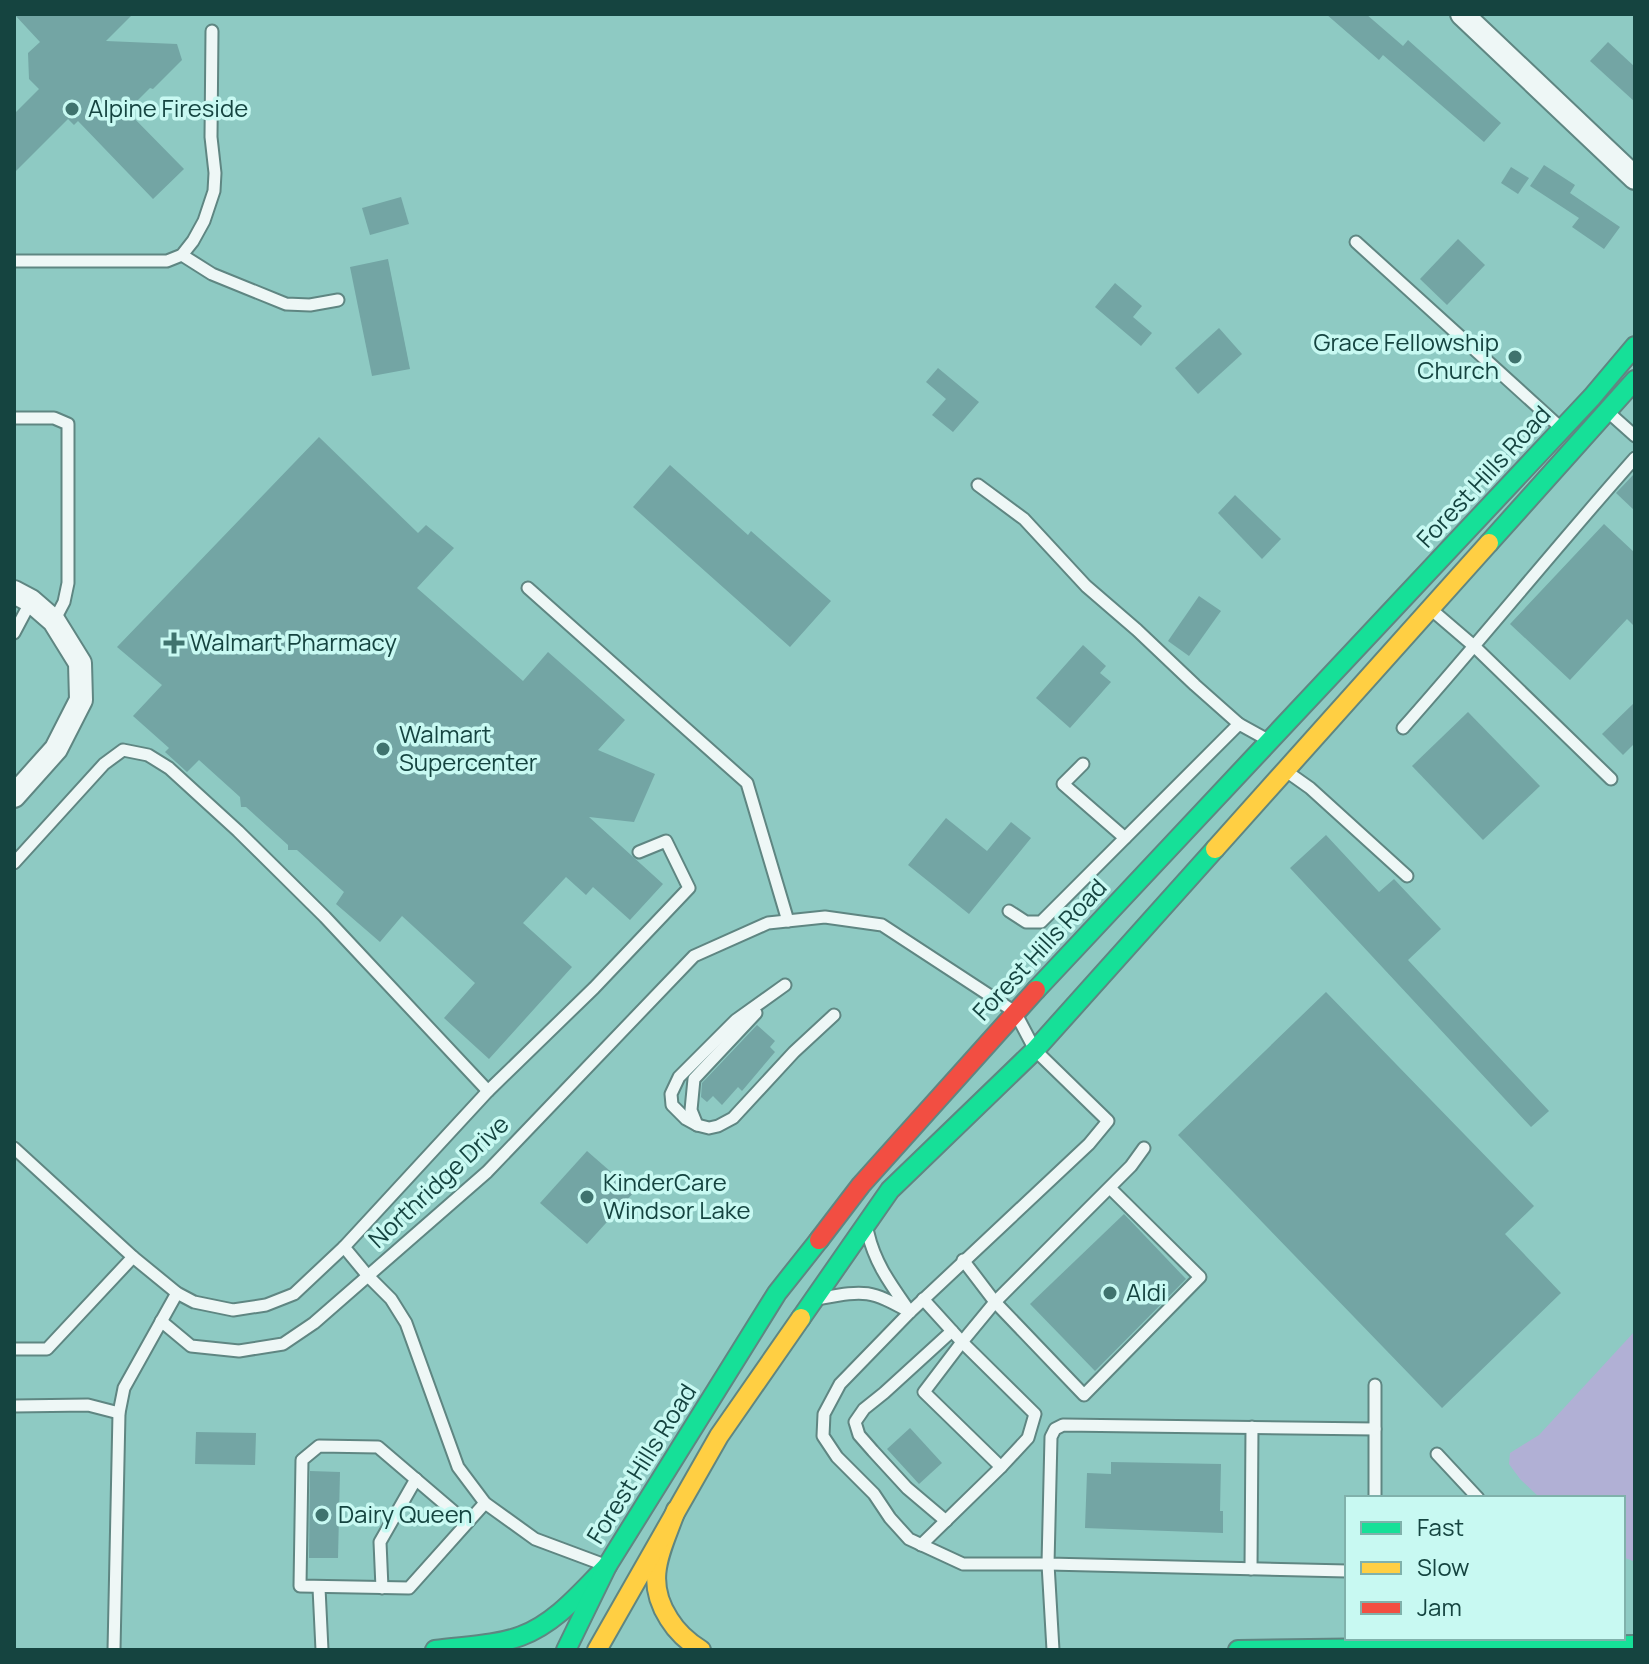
<svg xmlns="http://www.w3.org/2000/svg" width="1649" height="1664" font-family="Manrope,sans-serif">
  <style>
    .water { fill: #b1b0d5 }
    .building { fill: #73a5a4 }
    .lines { fill: none; stroke-linecap: round; stroke-linejoin: round }
    .lane-casing { stroke: #5f8682; stroke-width: 15 }
    .street-casing { stroke: #5f8682; stroke-width: 26 }
    .fast-casing { stroke: #5f8682; stroke-width: 22 }
    .slow-casing { stroke: #5f8682; stroke-width: 22 }
    .jam-casing { stroke: #5f8682; stroke-width: 22 }
    .lane { stroke: #eef7f6; stroke-width: 11 }
    .street { stroke: #eef7f6; stroke-width: 22 }
    .fast { stroke: #16e098; stroke-width: 18 }
    .slow { stroke: #ffcf43; stroke-width: 18 }
    .jam { stroke: #f24e42; stroke-width: 18 }
    .poi-dot { fill: #3f736e; stroke: #c8f9f2; stroke-width: 3 }
    .labels { text-anchor: middle; stroke-width: 7; stroke-linejoin: round; paint-order: stroke }
    .poi-label { font-size: 24px; fill: #154440; stroke: #c8f9f2; text-anchor: start }
    .street-label { font-size: 24px; fill: #154440; stroke: #c8f9f2 }
  </style>
  <rect width="100%" height="100%" fill="#8ecac3"/>
  <!-- water -->
  <polygon class="water" points="1635,1331 1635,1562 1623,1557 1623,1498 1540,1498 1520,1479 1509,1464 1510,1453 1539,1435"/>
  <!-- building -->
  <g class="building">
    <polygon points="14,14 133,14 106,41 177,44 182,60 153,89 150,88 127,111 184,169 153,199 78,121 74,125 68,119 14,173 14,114 39,89 29,79 28,53 40,42"/>
    <polygon points="1326,14 1366,14 1403,46 1408,40 1501,123 1484,142 1383,55 1379,60"/>
    <polygon points="1608,42 1635,67 1635,102 1590,61"/>
    <polygon points="1544,165 1575,185 1570,193 1620,227 1604,249 1572,227 1579,218 1530,186"/>
    <polygon points="1511,167 1529,178 1518,194 1501,183"/>
    <polygon points="401,197 409,224 370,235 362,208"/>
    <polygon points="1458,239 1485,265 1447,305 1420,279"/>
    <polygon points="388,259 410,369 372,376 350,267"/>
    <polygon points="1115,283 1142,306 1133,317 1152,333 1141,346 1095,307"/>
    <polygon points="1219,328 1242,354 1198,394 1175,368"/>
    <polygon points="938,368 979,402 953,432 932,415 946,399 926,382"/>
    <polygon points="319,437 418,533 426,525 454,548 417,588 523,681 548,652 625,720 598,750 655,774 634,822 589,817 663,884 630,920 593,887 586,895 566,877 523,923 572,967 489,1059 444,1018 475,983 402,916 380,942 336,904 344,892 297,850 288,850 288,845 246,807 241,807 240,797 199,760 187,772 165,752 169,748 133,716 162,685 117,647"/>
    <polygon points="670,465 748,535 751,531 831,601 790,647 633,507"/>
    <polygon points="1635,473 1635,511 1616,493"/>
    <polygon points="1235,495 1281,539 1262,559 1218,513"/>
    <polygon points="1604,524 1635,553 1635,627 1627,619 1570,680 1510,624"/>
    <polygon points="1199,596 1221,611 1189,656 1168,641"/>
    <polygon points="1083,645 1106,666 1100,673 1111,682 1070,728 1036,698"/>
    <polygon points="1635,702 1635,743 1623,755 1602,734"/>
    <polygon points="1468,712 1540,786 1483,840 1412,766"/>
    <polygon points="946,818 987,851 1011,822 1031,838 969,914 908,865"/>
    <polygon points="1326,835 1379,892 1394,879 1441,929 1408,960 1549,1111 1531,1127 1290,868"/>
    <polygon points="1326,992 1534,1206 1505,1234 1561,1293 1442,1408 1178,1135"/>
    <polygon points="757,1025 775,1041 770,1047 775,1052 742,1091 738,1087 722,1105 713,1096 707,1102 701,1097 702,1083"/>
    <polygon points="587,1151 634,1192 587,1244 540,1203"/>
    <polygon points="1124,1214 1186,1279 1095,1371 1030,1304"/>
    <polygon points="910,1428 942,1463 919,1484 887,1449"/>
    <polygon points="196,1432 256,1433 255,1465 195,1464"/>
    <polygon points="1111,1462 1221,1464 1220,1511 1223,1511 1223,1533 1085,1528 1087,1473 1111,1474"/>
    <polygon points="310,1471 340,1472 338,1558 309,1558"/>
  </g>
  <g class="lines">
    <!-- lane casing -->
    <g class="lane-casing">
      <g id="lane">
        <polyline points="1356,242 1561,428"/>
        <polyline points="182,255 212,274 286,304 310,305 338,300"/>
        <polyline points="14,261 167,261 182,255 193,241 204,221 214,191 215,173 211,137 212,31"/>
        <polyline points="1607,411 1635,436"/>
        <polyline points="14,418 54,418 68,424 68,583 64,602 54,621"/>
        <polyline points="978,485 1024,519 1086,586 1137,630 1195,685 1239,724"/>
        <polyline points="528,588 747,783 788,921"/>
        <polyline points="1433,611 1475,647 1611,779"/>
        <polyline points="14,633 31,601"/>
        <path d="M1403,728c79,-89 153,-181 232,-270"/>
        <polyline points="1083,764 1063,784 1125,838"/>
        <polyline points="1286,771 1310,788 1407,876"/>
        <polyline points="14,863 104,764 123,750 148,755 169,768 238,831 325,917 488,1091"/>
        <polyline points="1009,911 1026,922 1041,922 1239,724 1268,740"/>
        <polyline points="785,985 736,1020 679,1077 671,1094 672,1105 686,1119 697,1125 709,1128 718,1126 733,1118 794,1052 834,1015"/>
        <polyline points="697,1125 691,1110 694,1079 756,1013"/>
        <polyline points="14,1148 133,1257 177,1293 194,1302 233,1310 266,1305 294,1294 344,1247"/>
        <polyline points="963,1260 995,1302 1084,1395 1200,1277 1110,1188"/>
        <path d="M822,1298c44,-8 48,-8 88,14 -18,-26 -35,-48 -42,-79"/>
        <polyline points="161,1321 191,1346 239,1351 283,1344 314,1323 487,1172 694,956 768,923 825,917 882,925 1015,1012 1035,1050 1108,1121 1089,1144 910,1312 840,1384 824,1414 823,1436 837,1457 874,1494 890,1518 909,1539 963,1564 1048,1564 1053,1650"/>
        <polyline points="14,1349 47,1349 133,1257"/>
        <polyline points="14,1406 88,1405 119,1413"/>
        <polyline points="1437,1454 1478,1498"/>
        <polyline points="1001,1467 924,1392 962,1342 995,1302 1131,1166 1144,1148"/>
        <polyline points="1375,1498 1375,1429"/>
        <polyline points="946,1521 907,1488 873,1451 859,1435 855,1422 864,1409 884,1393 952,1331"/>
        <polyline points="467,1523 378,1447 319,1446 302,1460 300,1586 409,1588 485,1503"/>
        <polyline points="921,1545 1001,1467 1028,1438 1035,1414 962,1342 923,1299"/>
        <polyline points="602,1564 535,1539 485,1503 458,1467 406,1323 391,1299 368,1276 344,1247 488,1091 594,988 689,888 666,841 639,852"/>
        <polyline points="1251,1569 1252,1427"/>
        <polyline points="1347,1571 1048,1564 1051,1437 1055,1429 1063,1425 1375,1429 1375,1385"/>
        <polyline points="319,1588 322,1650"/>
        <polyline points="382,1588 380,1542 416,1479"/>
        <polyline points="114,1650 119,1413 124,1388 177,1293"/>
      </g>
    </g>
    <!-- street casing -->
    <g class="street-casing">
      <g id="street">
        <polyline points="1462,14 1635,178"/>
        <polyline points="14,592 31,601 54,621 80,663 81,700 56,749 14,796"/>
      </g>
    </g>
    <!-- fast casing -->
    <g class="fast-casing">
      <g id="fast">
        <polyline points="1489,543 1635,380"/>
        <polyline points="1036,990 1592,397 1635,346"/>
        <polyline points="801,1318 890,1190 1035,1050 1215,849"/>
        <path d="M435,1650c28,-4 59,-4 86,-14 35,-13 60,-44 86,-70"/>
        <polyline points="566,1650 607,1566 777,1293 819,1240"/>
        <polyline points="1238,1650 1635,1645"/>
      </g>
    </g>
    <!-- slow casing -->
    <g class="slow-casing">
      <g id="slow">
        <polyline points="1215,849 1489,543"/>
        <path d="M676,1510c-14,40 -33,69 -7,109 8,13 19,23 32,31"/>
        <polyline points="597,1650 719,1436 801,1318"/>
      </g>
    </g>
    <!-- jam casing -->
    <g class="jam-casing">
      <polyline id="jam" points="819,1240 861,1185 1036,990"/>
    </g>
    <!-- lane -->
    <use href="#lane" class="lane"/>
    <!-- street -->
    <use href="#street" class="street"/>
    <!-- fast -->
    <use href="#fast" class="fast"/>
    <!-- slow -->
    <use href="#slow" class="slow"/>
    <!-- jam -->
    <use href="#jam" class="jam"/>
  </g>
  <!-- markers -->
  <g class="poi-dot">
    <circle cx="72" cy="109" r="8"/>
    <circle cx="1515" cy="357" r="8"/>
    <path d="M170 631h8v8h8v8h-8v8h-8v-8h-8v-8h8z"/>
    <circle cx="383" cy="749" r="8"/>
    <circle cx="587" cy="1197" r="8"/>
    <circle cx="1110" cy="1293" r="8"/>
    <circle cx="322" cy="1515" r="8"/>
  </g>
  <g class="labels">
    <!-- poi labels -->
    <g class="poi-label">
      <text x="88" y="117">Alpine Fireside</text>
      <text x="1499" y="351" text-anchor="end">Grace Fellowship<tspan x="1499" dy="28">Church</tspan></text>
      <text x="190" y="651">Walmart Pharmacy</text>
      <text x="399" y="743">Walmart<tspan x="399" dy="28">Supercenter</tspan></text>
      <text x="603" y="1191">KinderCare<tspan x="603" dy="28">Windsor Lake</tspan></text>
      <text x="1126" y="1301">Aldi</text>
      <text x="338" y="1523">Dairy Queen</text>
    </g>
    <!-- street labels -->
    <g class="street-label">
      <text transform="translate(1484 477) rotate(-47)" y="8">Forest Hills Road</text>
      <text transform="translate(1040 950) rotate(-47)" y="8">Forest Hills Road</text>
      <text transform="translate(439 1182) rotate(-43)" y="8">Northridge Drive</text>
      <text transform="translate(642 1464) rotate(-58)" y="8">Forest Hills Road</text>
    </g>
  </g>
  <!-- border -->
  <rect width="1649" height="1664" fill="none" stroke="#154440" stroke-width="32"/>
  <!-- legend -->
  <rect x="1345" y="1496" width="280" height="144" fill="#c8f9f2" stroke="#80b1ab" stroke-width="2"/>
  <rect x="1361" y="1522" width="40" height="12" fill="#16e098" stroke="#80b1ab" stroke-width="2"/>
  <text x="1417" y="1536" font-size="24" fill="#154440">Fast</text>
  <rect x="1361" y="1562" width="40" height="12" fill="#ffcf43" stroke="#80b1ab" stroke-width="2"/>
  <text x="1417" y="1576" font-size="24" fill="#154440">Slow</text>
  <rect x="1361" y="1602" width="40" height="12" fill="#f24e42" stroke="#80b1ab" stroke-width="2"/>
  <text x="1417" y="1616" font-size="24" fill="#154440">Jam</text>
</svg>
